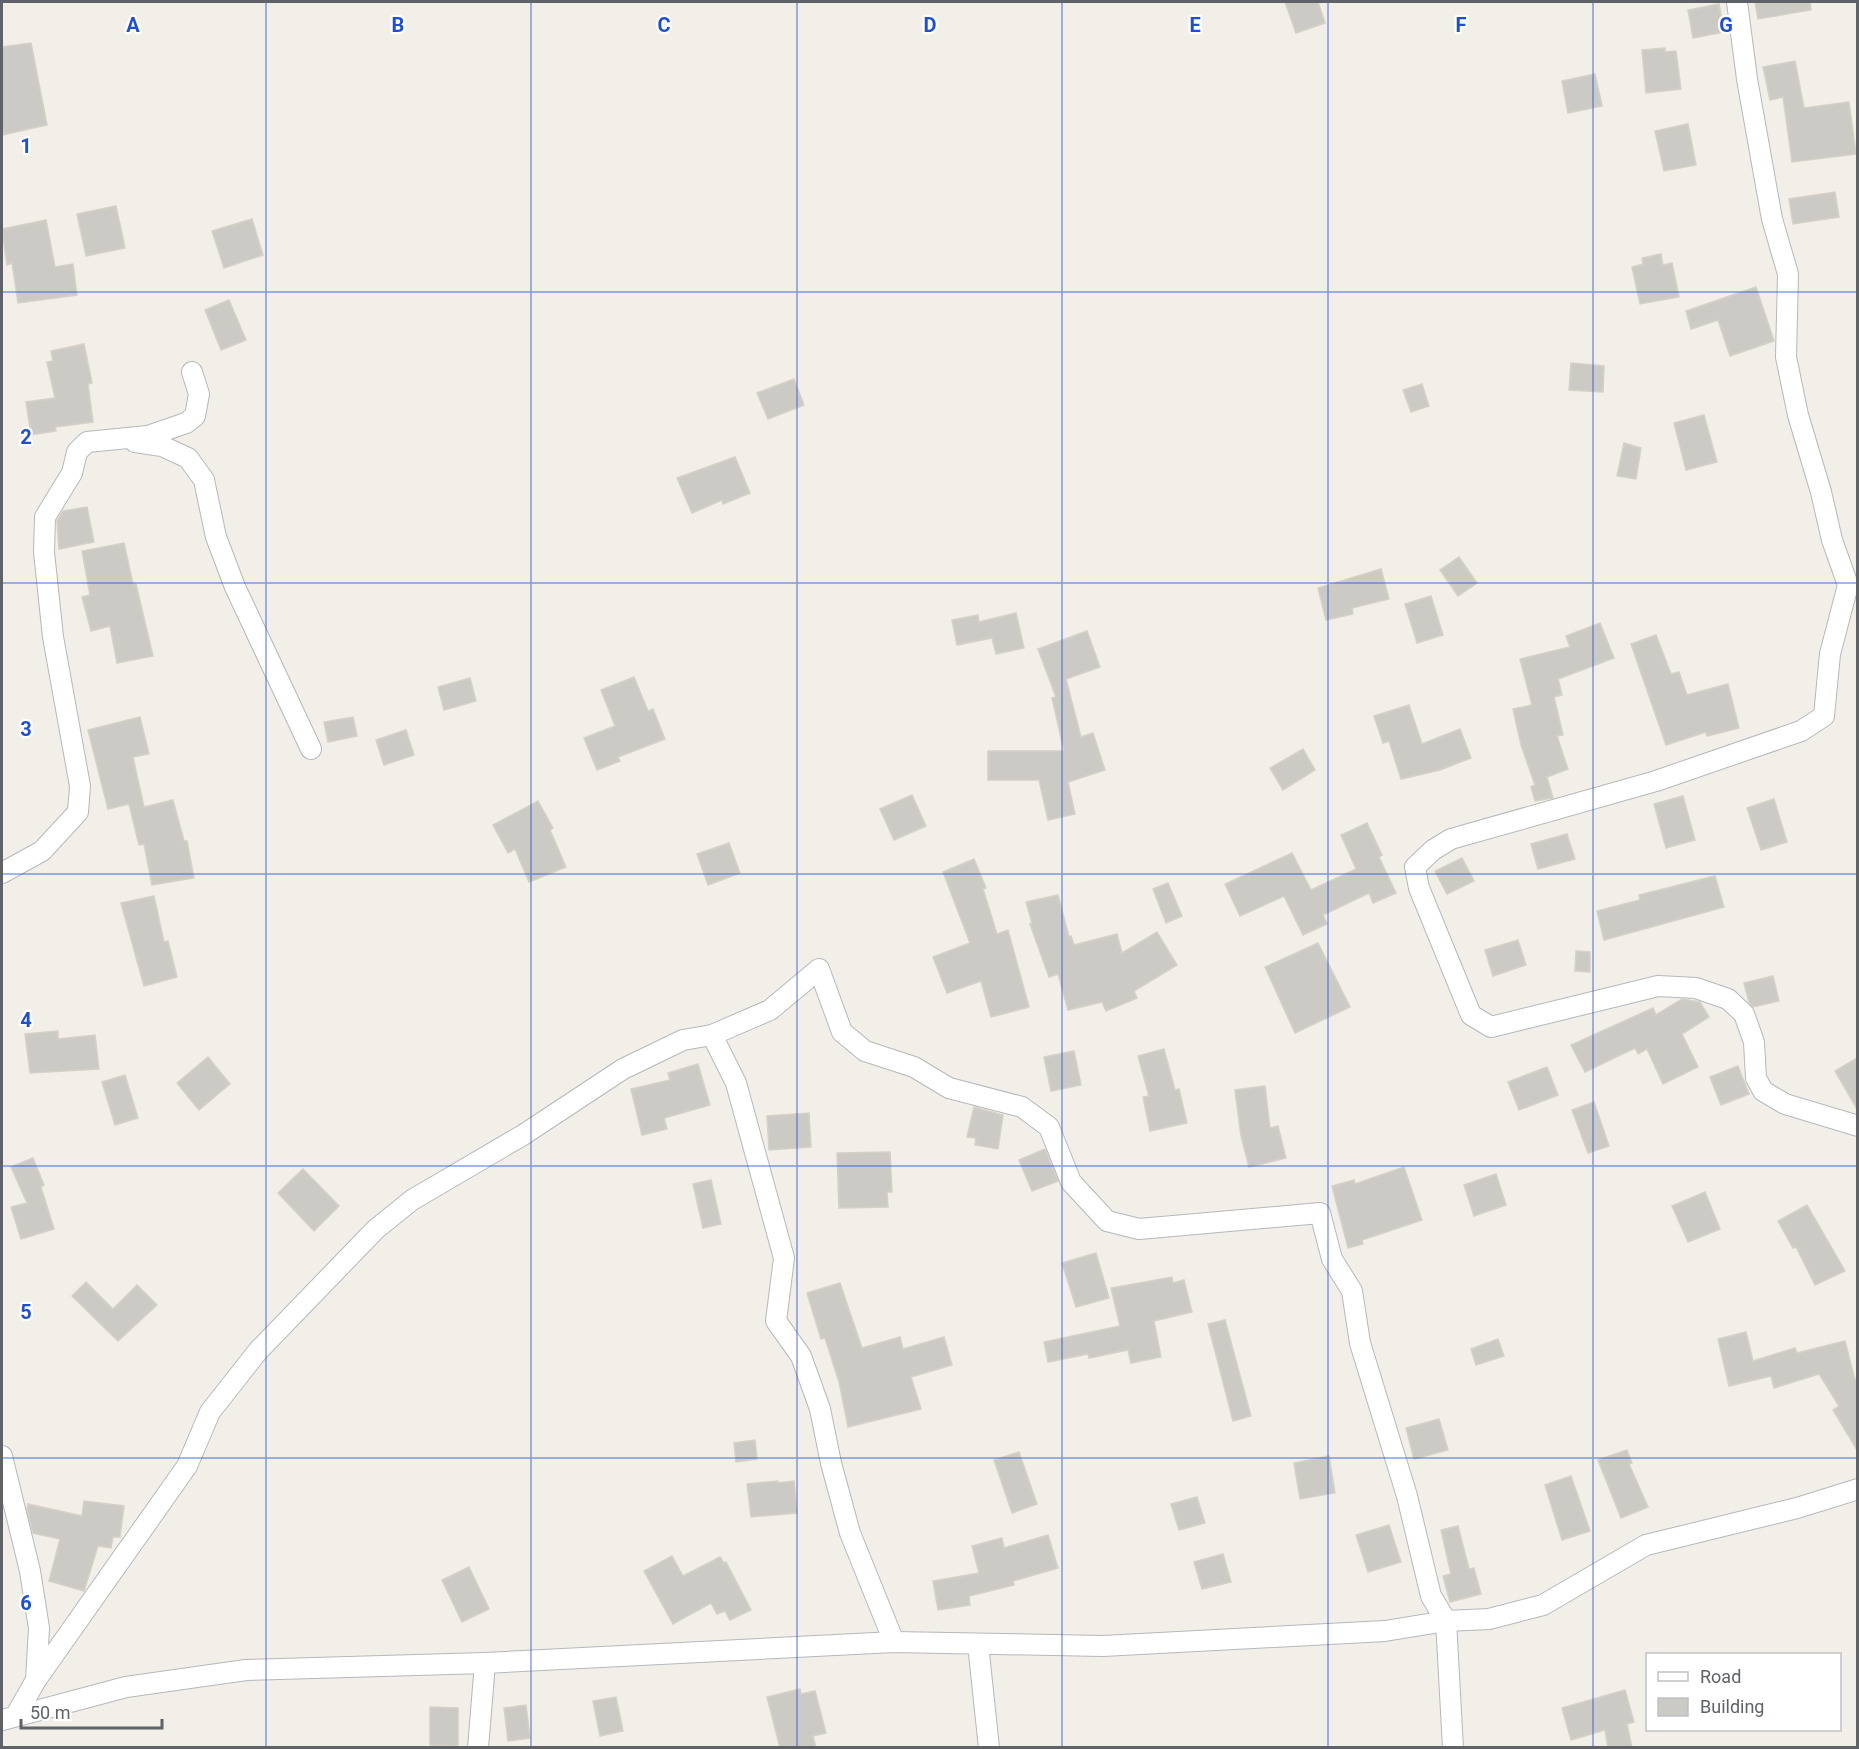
<svg xmlns="http://www.w3.org/2000/svg" width="1859" height="1749" font-family="Roboto,sans-serif">
  <style>
    .building { fill: #cccac5; stroke: #d6d1c6; stroke-width: 1.5 }
    .lines { fill: none; stroke-linecap: round; stroke-linejoin: round }
    .minor-casing { stroke: #b5b8bc; stroke-width: 22 }
    .minor { stroke: #fff; stroke-width: 20 }
    .grid { fill: none; stroke: #1d4ed8; stroke-width: 1.5; stroke-opacity: 0.55 }
    .grid-label { font-size: 20px; text-anchor: middle; font-weight: bold; fill: #1d4ed8; stroke: #fff; stroke-width: 4.5; stroke-linejoin: round; paint-order: stroke }
  </style>
  <rect width="100%" height="100%" fill="#f1efe8"/>
  <!-- building -->
  <g class="building">
    <polygon points="1285,2 1318,2 1325,23 1296,33"/>
    <polygon points="1755,2 1810,2 1811,10 1758,19"/>
    <polygon points="1719,4 1724,32 1693,38 1688,10"/>
    <polygon points="31,43 47,125 2,135 2,47"/>
    <polygon points="1665,48 1665,52 1676,51 1681,89 1646,93 1642,50"/>
    <polygon points="1795,61 1804,108 1849,102 1856,154 1792,162 1783,97 1770,100 1763,67"/>
    <polygon points="1595,74 1602,106 1568,113 1562,81"/>
    <polygon points="1688,124 1696,165 1664,171 1655,131"/>
    <polygon points="1835,192 1839,217 1793,224 1789,199"/>
    <polygon points="116,206 125,248 86,256 77,214"/>
    <polygon points="252,219 263,255 224,268 212,231"/>
    <polygon points="46,220 55,267 73,264 77,295 18,303 12,263 7,265 2,229"/>
    <polygon points="1661,254 1663,265 1672,263 1679,297 1640,304 1632,267 1643,264 1642,258"/>
    <polygon points="1756,287 1774,341 1730,356 1718,320 1691,329 1686,311"/>
    <polygon points="229,300 246,340 221,350 205,310"/>
    <polygon points="84,344 92,383 88,384 93,422 55,427 56,431 31,435 26,402 55,398 47,362 53,361 51,351"/>
    <polygon points="1571,363 1604,366 1603,392 1569,390"/>
    <polygon points="794,379 804,405 768,419 757,393"/>
    <polygon points="1422,384 1429,406 1411,412 1403,390"/>
    <polygon points="1704,415 1717,462 1686,470 1674,423"/>
    <polygon points="1624,443 1641,448 1636,479 1617,476"/>
    <polygon points="735,457 750,493 723,504 722,500 692,513 677,478"/>
    <polygon points="87,507 94,542 59,549 57,521 63,511"/>
    <polygon points="124,543 133,584 136,584 153,656 117,663 110,626 91,631 82,597 90,595 82,551"/>
    <polygon points="1459,557 1477,583 1458,596 1440,570"/>
    <polygon points="1381,569 1389,599 1352,608 1353,614 1326,620 1318,588"/>
    <polygon points="1431,596 1443,635 1417,643 1405,604"/>
    <polygon points="1016,613 1024,648 996,654 992,638 957,645 952,620 978,615 979,622"/>
    <polygon points="1600,623 1614,658 1558,679 1562,695 1554,697 1563,735 1557,736 1568,769 1547,777 1553,798 1535,801 1531,787 1535,785 1521,745 1513,709 1532,705 1520,659 1570,647 1566,636"/>
    <polygon points="1087,631 1100,667 1066,679 1081,737 1093,733 1105,770 1068,782 1075,814 1048,820 1039,780 988,780 988,751 1064,751 1052,698 1056,697 1038,649"/>
    <polygon points="1656,635 1671,674 1679,672 1687,695 1728,684 1739,728 1707,736 1706,732 1666,745 1631,644"/>
    <polygon points="634,677 648,711 653,709 665,739 618,757 620,761 597,770 584,738 615,726 601,690"/>
    <polygon points="470,678 476,701 444,710 438,687"/>
    <polygon points="1409,705 1422,744 1460,729 1471,758 1440,770 1401,779 1389,741 1383,743 1374,716"/>
    <polygon points="140,717 149,754 133,757 144,807 173,800 184,841 187,841 194,878 152,885 144,844 139,845 129,804 108,809 88,730"/>
    <polygon points="353,717 357,736 328,742 324,722"/>
    <polygon points="406,730 414,755 384,765 376,740"/>
    <polygon points="1303,749 1315,770 1283,790 1270,768"/>
    <polygon points="912,795 926,826 894,840 880,809"/>
    <polygon points="1683,796 1695,840 1666,848 1654,804"/>
    <polygon points="1774,799 1787,842 1761,850 1747,808"/>
    <polygon points="538,801 553,828 550,830 566,867 529,882 515,849 508,853 493,825"/>
    <polygon points="1367,823 1382,855 1379,857 1396,893 1373,903 1369,893 1323,915 1327,924 1303,935 1284,896 1240,916 1225,884 1292,853 1311,890 1356,869 1341,835"/>
    <polygon points="1567,834 1575,859 1538,869 1531,844"/>
    <polygon points="729,843 740,873 708,885 697,854"/>
    <polygon points="1462,858 1474,881 1447,894 1435,871"/>
    <polygon points="974,859 986,888 983,889 997,934 1008,930 1029,1007 991,1017 981,981 947,993 933,957 970,943 943,872"/>
    <polygon points="1715,876 1724,907 1604,940 1597,911 1640,900 1639,895"/>
    <polygon points="1168,883 1182,916 1166,923 1153,889"/>
    <polygon points="1058,895 1069,937 1071,936 1074,945 1117,934 1122,953 1157,932 1177,965 1134,991 1137,998 1106,1011 1102,1002 1068,1010 1058,974 1049,977 1030,924 1032,923 1026,902"/>
    <polygon points="154,896 164,942 168,941 177,977 144,986 121,903"/>
    <polygon points="1518,940 1526,965 1493,976 1485,950"/>
    <polygon points="1318,943 1350,1007 1295,1033 1265,967"/>
    <polygon points="1576,951 1590,952 1590,972 1575,971"/>
    <polygon points="1773,976 1779,1001 1753,1007 1749,1002 1744,983"/>
    <polygon points="1682,999 1700,1002 1709,1017 1682,1034 1698,1067 1663,1084 1647,1049 1638,1054 1635,1048 1585,1072 1571,1045 1653,1008 1656,1015"/>
    <polygon points="58,1031 58,1039 95,1035 99,1069 30,1073 25,1034"/>
    <polygon points="1164,1049 1175,1090 1179,1089 1187,1123 1150,1131 1143,1097 1149,1096 1138,1056"/>
    <polygon points="1074,1051 1081,1085 1051,1091 1044,1057"/>
    <polygon points="208,1057 230,1084 199,1110 177,1083"/>
    <polygon points="1857,1058 1857,1109 1835,1071"/>
    <polygon points="698,1064 710,1105 664,1118 667,1129 642,1135 631,1089 670,1080 668,1073"/>
    <polygon points="1738,1066 1749,1094 1721,1105 1710,1077"/>
    <polygon points="1547,1067 1558,1095 1519,1110 1508,1082"/>
    <polygon points="125,1075 138,1118 115,1125 102,1082"/>
    <polygon points="1265,1086 1270,1128 1278,1126 1286,1158 1249,1167 1241,1136 1235,1090"/>
    <polygon points="1594,1102 1609,1146 1588,1153 1572,1110"/>
    <polygon points="974,1107 1003,1115 998,1149 975,1145 976,1138 967,1137"/>
    <polygon points="809,1113 811,1147 769,1150 767,1116"/>
    <polygon points="1045,1149 1058,1181 1032,1191 1019,1160"/>
    <polygon points="890,1152 892,1192 887,1192 888,1207 839,1208 837,1153"/>
    <polygon points="33,1158 44,1185 41,1187 54,1229 21,1239 11,1207 27,1203 11,1167"/>
    <polygon points="1404,1167 1422,1220 1362,1240 1363,1244 1348,1248 1332,1186 1354,1180 1355,1184"/>
    <polygon points="303,1169 339,1206 314,1231 278,1193"/>
    <polygon points="1496,1174 1506,1205 1474,1216 1464,1185"/>
    <polygon points="711,1180 721,1224 703,1228 693,1184"/>
    <polygon points="1705,1192 1720,1229 1688,1242 1672,1206"/>
    <polygon points="1807,1205 1845,1271 1815,1285 1796,1247 1793,1248 1778,1221"/>
    <polygon points="1096,1253 1109,1298 1076,1307 1062,1263"/>
    <polygon points="1172,1277 1173,1283 1184,1280 1192,1312 1154,1321 1161,1357 1131,1363 1128,1350 1089,1358 1088,1354 1048,1362 1044,1342 1120,1326 1111,1288"/>
    <polygon points="86,1282 113,1309 137,1285 157,1305 118,1341 72,1296"/>
    <polygon points="840,1283 862,1348 900,1337 903,1349 944,1337 952,1365 911,1377 921,1409 848,1427 839,1382 825,1338 821,1339 807,1293"/>
    <polygon points="1225,1320 1251,1416 1233,1421 1208,1324"/>
    <polygon points="1746,1332 1753,1361 1795,1348 1797,1353 1845,1341 1855,1380 1857,1379 1857,1450 1833,1410 1839,1406 1819,1374 1774,1388 1771,1376 1729,1386 1718,1339"/>
    <polygon points="1498,1339 1504,1356 1476,1365 1471,1349"/>
    <polygon points="1439,1419 1448,1450 1414,1459 1406,1428"/>
    <polygon points="755,1440 757,1459 736,1462 734,1443"/>
    <polygon points="1627,1450 1632,1463 1629,1464 1648,1507 1621,1518 1598,1460"/>
    <polygon points="1019,1452 1037,1504 1012,1513 994,1460"/>
    <polygon points="1329,1456 1335,1493 1300,1499 1294,1463"/>
    <polygon points="1571,1476 1590,1531 1562,1540 1545,1485"/>
    <polygon points="778,1481 778,1483 794,1481 797,1513 751,1517 747,1484"/>
    <polygon points="1197,1497 1205,1523 1179,1530 1171,1504"/>
    <polygon points="84,1501 124,1506 120,1537 113,1537 111,1548 98,1546 84,1591 49,1581 60,1539 33,1533 27,1509 28,1504 82,1516"/>
    <polygon points="1389,1525 1401,1562 1368,1572 1356,1535"/>
    <polygon points="1458,1526 1469,1569 1474,1568 1481,1594 1450,1602 1443,1576 1451,1574 1441,1530"/>
    <polygon points="1048,1535 1058,1568 1013,1581 1014,1585 969,1596 970,1605 938,1610 933,1581 979,1573 972,1546 1002,1538 1004,1548"/>
    <polygon points="1223,1554 1231,1582 1202,1589 1194,1562"/>
    <polygon points="672,1556 683,1576 720,1557 724,1563 726,1562 751,1610 730,1620 725,1611 717,1614 711,1603 673,1624 644,1571"/>
    <polygon points="469,1567 489,1609 462,1622 442,1580"/>
    <polygon points="800,1689 801,1694 815,1691 826,1733 813,1736 816,1748 780,1748 767,1697"/>
    <polygon points="1625,1690 1634,1722 1627,1724 1632,1748 1608,1748 1605,1730 1571,1740 1562,1708"/>
    <polygon points="616,1697 623,1731 600,1736 593,1701"/>
    <polygon points="526,1705 530,1738 508,1741 504,1708"/>
    <polygon points="430,1707 458,1708 458,1746 430,1745"/>
  </g>
  <g class="lines">
    <!-- minor casing -->
    <g class="minor-casing">
      <g id="minor">
        <polyline points="1737,2 1747,79 1772,219 1788,274 1786,357 1798,415 1821,492 1832,540 1848,585 1830,654 1824,716 1801,731 1656,781 1451,839 1433,850 1415,867 1419,888 1471,1015 1491,1027 1658,986 1696,988 1728,999 1744,1014 1754,1042 1756,1078 1763,1091 1785,1104 1858,1126"/>
        <polyline points="135,442 162,446 188,458 204,480 216,537 235,587 311,749"/>
        <polyline points="2,873 42,851 78,812 80,786 53,637 44,552 45,517 72,473 77,452 87,442 148,436 186,423 195,416 199,394 192,372"/>
        <polyline points="712,1035 736,1083 784,1258 776,1321 801,1356 820,1409 831,1463 850,1533 894,1642"/>
        <polyline points="2,1456 30,1571 39,1628 36,1680"/>
        <polyline points="978,1644 989,1748"/>
        <polyline points="16,1715 36,1680 187,1466 210,1412 258,1351 376,1229 412,1200 523,1135 623,1069 683,1040 712,1035 770,1010 819,969 842,1032 865,1051 914,1067 949,1088 1022,1107 1049,1127 1071,1182 1107,1221 1139,1229 1320,1213 1332,1259 1352,1291 1360,1343 1407,1496 1431,1596 1446,1621 1453,1748"/>
        <polyline points="2,1720 126,1687 246,1670 485,1663 894,1642 1103,1646 1385,1631 1446,1621 1489,1619 1543,1605 1646,1545 1797,1508 1858,1489"/>
        <polyline points="478,1748 485,1663"/>
      </g>
    </g>
    <!-- minor -->
    <use href="#minor" class="minor"/>
  </g>
  <!-- grid -->
  <path class="grid" d="M266,2v1746M531,2v1746M797,2v1746M1062,2v1746M1328,2v1746M1593,2v1746M2,292h1856M2,583h1856M2,874h1856M2,1166h1856M2,1458h1856"/>
  <g class="grid-label">
    <text x="133" y="32">A</text>
    <text x="398" y="32">B</text>
    <text x="664" y="32">C</text>
    <text x="930" y="32">D</text>
    <text x="1195" y="32">E</text>
    <text x="1461" y="32">F</text>
    <text x="1726" y="32">G</text>
    <text x="26" y="153">1</text>
    <text x="26" y="444">2</text>
    <text x="26" y="736">3</text>
    <text x="26" y="1027">4</text>
    <text x="26" y="1319">5</text>
    <text x="26" y="1610">6</text>
  </g>
  <!-- border -->
  <rect width="1859" height="1749" fill="none" stroke="#5f6368" stroke-width="6"/>
  <!-- legend -->
  <rect x="1646" y="1653" width="195" height="78" fill="#ffffff" stroke="#bfc1c3" stroke-width="1.5"/>
  <rect x="1658" y="1672" width="30" height="9" fill="#ffffff" stroke="#bfc1c3" stroke-width="1.5"/>
  <text x="1700" y="1683" font-size="18" fill="#5f6368">Road</text>
  <rect x="1658" y="1698" width="30" height="18" fill="#cccac5" stroke="#bfc1c3" stroke-width="1.5"/>
  <text x="1700" y="1713" font-size="18" fill="#5f6368">Building</text>
  <!-- scale -->
  <path d="M21 1719v9h141v-9" fill="none" stroke="#5f6368" stroke-width="3"/>
  <text x="30" y="1719" font-size="18" fill="#5f6368" stroke="#ffffff" stroke-width="4.5" paint-order="stroke">50 m</text>
</svg>
